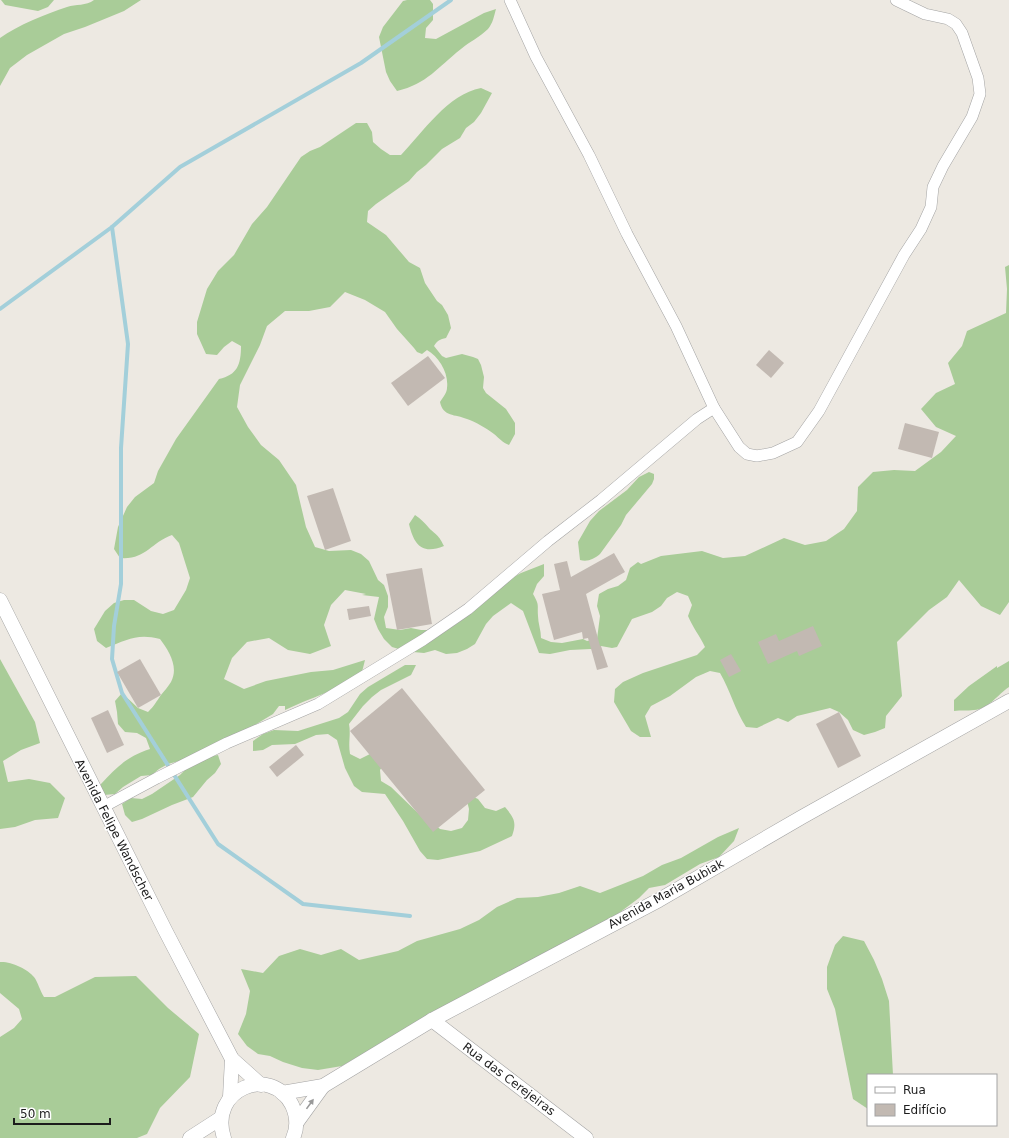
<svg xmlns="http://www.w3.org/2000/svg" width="1009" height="1138" font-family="'DejaVu Sans',sans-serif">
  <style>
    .forest { fill: #a9cc98 }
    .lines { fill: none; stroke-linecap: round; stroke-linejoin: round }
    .stream { stroke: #a3cfda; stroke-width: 4 }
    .building { fill: #c2b9b2 }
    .minor-casing { stroke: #a3a3a3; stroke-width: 12 }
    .tertiary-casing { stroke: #a3a3a3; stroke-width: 15 }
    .minor { stroke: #fff; stroke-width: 11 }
    .tertiary { stroke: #fff; stroke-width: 14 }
    .oneway { fill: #999 }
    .labels { text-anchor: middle; stroke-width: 3; stroke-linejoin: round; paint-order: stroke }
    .street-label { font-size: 12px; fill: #1c1c1c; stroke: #fff }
  </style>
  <rect width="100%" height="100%" fill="#ede9e2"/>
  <!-- forest -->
  <g class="forest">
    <polygon points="1,0 54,0 48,7 38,11 5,5"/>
    <path d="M94,0h47l-17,11 -39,16 -21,7 -37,21 -17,13 -10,18v-48c18,-13 46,-24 67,-31 9,-3 19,-1 27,-7z"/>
    <path d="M407,0h23l3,4v16l-7,8 -1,10 11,1 48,-26 12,-4c-2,7 -3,14 -8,20 -8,8 -19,13 -27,20 -23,18 -34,35 -64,42l-7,-10 -4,-9 -7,-35 4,-10 20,-26z"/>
    <path d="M481,88l11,5 -11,20 -7,9 -8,6 -6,10 -18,11 -16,16 -9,7 -8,9 -33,23 -8,7 -1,11 19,13 23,27 11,6 5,15 12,18 5,4 6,10 3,13 -5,10c-6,1 -9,3 -12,8l8,10 4,2 16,-4 11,3 5,2 3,6 3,12 -1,11 3,5 20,16 9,14v11l-6,11c-6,-2 -10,-7 -15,-11 -8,-6 -18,-12 -27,-15 -12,-5 -24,-2 -27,-17 3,-5 7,-9 7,-14 2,-15 -8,-31 -20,-38l-5,4 -5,-2 -3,-4 -17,-19 -12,-17 -20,-12 -20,-8 -15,15 -21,4h-24l-18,15 -7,19 -20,40 -3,22 11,20 13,18 18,15 17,25 10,42 9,20 14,4 22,-1 10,4 8,7 9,19 6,5 4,11v11l-4,10 2,11 14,2 11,-2 10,2h11l-30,20 -10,-3 -8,-8 -6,-10 -4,-10 5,-22 -17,-2 4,-1 -21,-4 -14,15 -7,20 7,21 -21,8 -22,-4 -19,-12 -22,4 -15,16 -8,21 20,10 22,-8 45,-9 22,-2 32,-10 -4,16c-24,14 -51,22 -76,34v-4h-6l-6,8 -36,22 -11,1 -8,7 -28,14 -22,6 -9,5 -7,6 -11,1 -18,11 -8,7 -11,1 -4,-7 1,-4c16,-17 25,-27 49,-35l-4,-11 -9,-5 -12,-1 -7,-8 -1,-12 -2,-11 7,-8 16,15 10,4c7,-7 8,-10 13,-17 3,-4 7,-8 10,-13 8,-15 -2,-31 -11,-43 -23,-6 -33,1 -54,9l-9,-7 -3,-12 11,-18 9,-8 10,-3h10l17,11 12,3 11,-4 12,-20 4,-12 -11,-35 -7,-8c-22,8 -26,25 -52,23l-6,-9 4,-22 9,-20 8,-10 19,-14 4,-12 18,-32 43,-60c18,-4 22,-14 22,-33l-9,-5 -8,6 -7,8 -11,-1 -9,-20v-12l10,-33 11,-18 16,-16 18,-31 15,-17 34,-50 9,-6 10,-4 36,-24h11l5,9 1,10 8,7 9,6h11c22,-23 47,-61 80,-67z"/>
    <path d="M1009,265v337l-9,13 -19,-9 -22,-26 -12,17 -18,13 -32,32 5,54 -16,20 -1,12 -10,4 -11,3 -11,-5 -5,-10 -9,-8 -9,-4 -33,8 -9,6 -10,-4 -21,10 -11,-1c-11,-17 -16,-37 -26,-54l-10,-2 -14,6 -26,19 -19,10 -6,10 6,21h-11l-9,-6 -17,-29 1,-13 8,-7 20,-9 54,-18 8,-8c-5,-11 -12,-19 -17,-31l4,-11 -4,-9 -11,-4 -10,6 -6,8 -9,6 -20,7 -15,28 -5,1 -11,-2 -10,3 -21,1 -20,4 -11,-1 -16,-42 -12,-8 -18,13 -7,8 -11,20 -8,5 -10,4 -11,1 -11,-4 -11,3 -11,-1 49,-32 48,-41 11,-6 23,-9v12l-7,8 -4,10c7,12 4,10 5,22 0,7 3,14 3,22l10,4 11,1 21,-4 4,2 10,-2 3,-23 -3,-10 2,-12 9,-5 10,-3 8,-6 4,-12 8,-6 3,2 20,-8 41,-5 21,7 22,-2 39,-18 21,7 21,-4 18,-12 13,-18 1,-24 15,-15 21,-2 21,1 26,-19 15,-16 -20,-9 -15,-18 15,-16 19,-9 -7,-21 14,-17 5,-15 39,-18 1,-24 -2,-22z"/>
    <path d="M649,472l5,2v5l-2,5 -26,31 -5,10 -21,29c-6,5 -12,8 -20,6l-2,-18 12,-21 9,-10 28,-21 12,-13z"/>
    <path d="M415,515c6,4 10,8 14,13 8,8 9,6 15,18 -22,9 -30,-1 -35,-22z"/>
    <polygon points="0,659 35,722 40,743 21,750 3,761 8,782 29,779 50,783 65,798 58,818 35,820 15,827 0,829"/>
    <path d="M1009,661v26c-12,8 -20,22 -35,23 -7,1 -13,0 -20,1v-11l15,-14 28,-20v2z"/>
    <path d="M405,665h11l-5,10 -30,15 -9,7 -9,9 -14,18c2,11 -1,18 1,30l10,5 20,-10 6,12 -6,9 1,11 10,6 30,29 11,6 8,7 11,2 11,-3 6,-8 1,-11 -4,-16 13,6 7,9 11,3 9,-4c9,11 12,15 7,29l-32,15 -42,9 -11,-1 -7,-8 -17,-30 -18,-27 -23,-2 -8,-6 -9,-18 -8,-28 -9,-6 -12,1 -21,9 -23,1 -9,5 -10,1v-10l10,-7 11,-4 24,1 41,-13 9,-6 12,-18 8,-7z"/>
    <polygon points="218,755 221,764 215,773 207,780 193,797 172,805 142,819 132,822 125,815 122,804 131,798 142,799 152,794 180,775 188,767 206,757"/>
    <polygon points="739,828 734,841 719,857 700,864 665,885 649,888 639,898 603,925 588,929 570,941 507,974 486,983 470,995 352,1060 342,1066 318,1070 302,1068 283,1062 270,1056 258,1054 247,1046 238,1034 246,1014 250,991 241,969 263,973 279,956 300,949 321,955 341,949 359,960 398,951 417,941 460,929 479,920 497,907 517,898 538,897 559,893 580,886 600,893 643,876 662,865 681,858 718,837"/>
    <polygon points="843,936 864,941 874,960 882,979 889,1001 893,1075 868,1075 868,1109 853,1099 835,1009 827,989 827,967 835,945"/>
    <path d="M0,962c10,-1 28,7 34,15 4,5 6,14 10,20h11l40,-20 41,-1 32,32 31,26 -9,43 -30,31 -13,26 -10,4h-137v-101l14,-9 8,-9 -3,-10 -19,-16z"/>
  </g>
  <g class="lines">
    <!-- stream -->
    <g class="stream">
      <polyline points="112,227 128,344 121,448 121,584 114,626 112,659 122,693 218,844 303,904 410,916"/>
      <polyline points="0,309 112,227 180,167 361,63 451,0"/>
    </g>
  </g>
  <!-- building -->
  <g class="building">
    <polygon points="769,350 784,363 771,378 756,365"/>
    <polygon points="428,356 445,378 408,406 391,383"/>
    <polygon points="905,423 939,432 932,458 898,449"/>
    <polygon points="333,488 351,541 325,550 307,496"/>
    <polygon points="614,553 625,572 586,594 600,646 601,646 608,667 597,670 588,638 583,639 582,632 554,640 542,594 560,590 554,564 567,561 571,577"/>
    <polygon points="422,568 432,624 397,630 386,574"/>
    <polygon points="369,606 371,616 349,620 347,609"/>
    <polygon points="813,626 822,646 799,656 797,651 768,664 758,642 776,634 779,641"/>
    <polygon points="731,654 741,671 729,677 720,660"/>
    <polygon points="140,659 161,695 138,708 117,672"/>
    <polygon points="402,688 485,790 433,832 350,731"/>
    <polygon points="108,710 124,745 107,753 91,718"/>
    <polygon points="839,712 861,756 838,768 816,724"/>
    <polygon points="296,745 304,755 277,777 269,767"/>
  </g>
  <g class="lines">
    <!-- minor casing -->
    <g class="minor-casing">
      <g id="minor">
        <polyline points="714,408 739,447 747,454 757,456 773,453 797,442 819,411 904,255 921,229 931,207 933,187 943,166 972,117 980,94 978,78 962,33 956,24 948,19 925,14 896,0"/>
        <polyline points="103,807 157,778 227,743 318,704 423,640 468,609 548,541 601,500 697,419 714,408 676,326 627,234 589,155 536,57 510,0"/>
      </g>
    </g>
    <!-- tertiary casing -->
    <g class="tertiary-casing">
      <g id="tertiary">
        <polyline points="0,600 165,930 232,1059 261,1085"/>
        <polyline points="432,1020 586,1138"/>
        <polyline points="282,1093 323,1086 432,1020 659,900 802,817 1009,701"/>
        <polyline points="230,1097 232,1059"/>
        <polyline points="297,1122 323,1086"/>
        <polyline points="190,1138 221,1118"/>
        <path d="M224,1138c-16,-49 47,-74 68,-33 5,11 6,22 1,33"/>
      </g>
    </g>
    <!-- minor -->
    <use href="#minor" class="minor"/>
    <!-- tertiary -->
    <use href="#tertiary" class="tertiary"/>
  </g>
  <!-- one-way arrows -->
  <defs><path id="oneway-solid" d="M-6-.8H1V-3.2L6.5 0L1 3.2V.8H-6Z"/></defs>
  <use class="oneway" href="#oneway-solid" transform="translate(310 1104) rotate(-54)"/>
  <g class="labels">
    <!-- street labels -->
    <g class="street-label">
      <text transform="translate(114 830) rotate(63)" y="4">Avenida Felipe Wandscher</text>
      <text transform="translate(666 894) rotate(-29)" y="4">Avenida Maria Bubiak</text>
      <text transform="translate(509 1079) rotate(37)" y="4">Rua das Cerejeiras</text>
    </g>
  </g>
  <!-- legend -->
  <rect x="867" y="1074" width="130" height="52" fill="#ffffff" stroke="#a4a4a4"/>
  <rect x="875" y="1087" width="20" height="6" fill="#ffffff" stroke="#a4a4a4"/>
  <text x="903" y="1094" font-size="12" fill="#1c1c1c">Rua</text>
  <rect x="875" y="1104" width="20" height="12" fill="#c2b9b2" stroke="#a4a4a4"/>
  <text x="903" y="1114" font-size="12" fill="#1c1c1c">Edifício</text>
  <!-- scale -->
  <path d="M14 1118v6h96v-6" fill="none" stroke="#1c1c1c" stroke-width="2"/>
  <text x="20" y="1118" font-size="12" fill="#1c1c1c" stroke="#ffffff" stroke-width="3" paint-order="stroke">50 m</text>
</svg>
